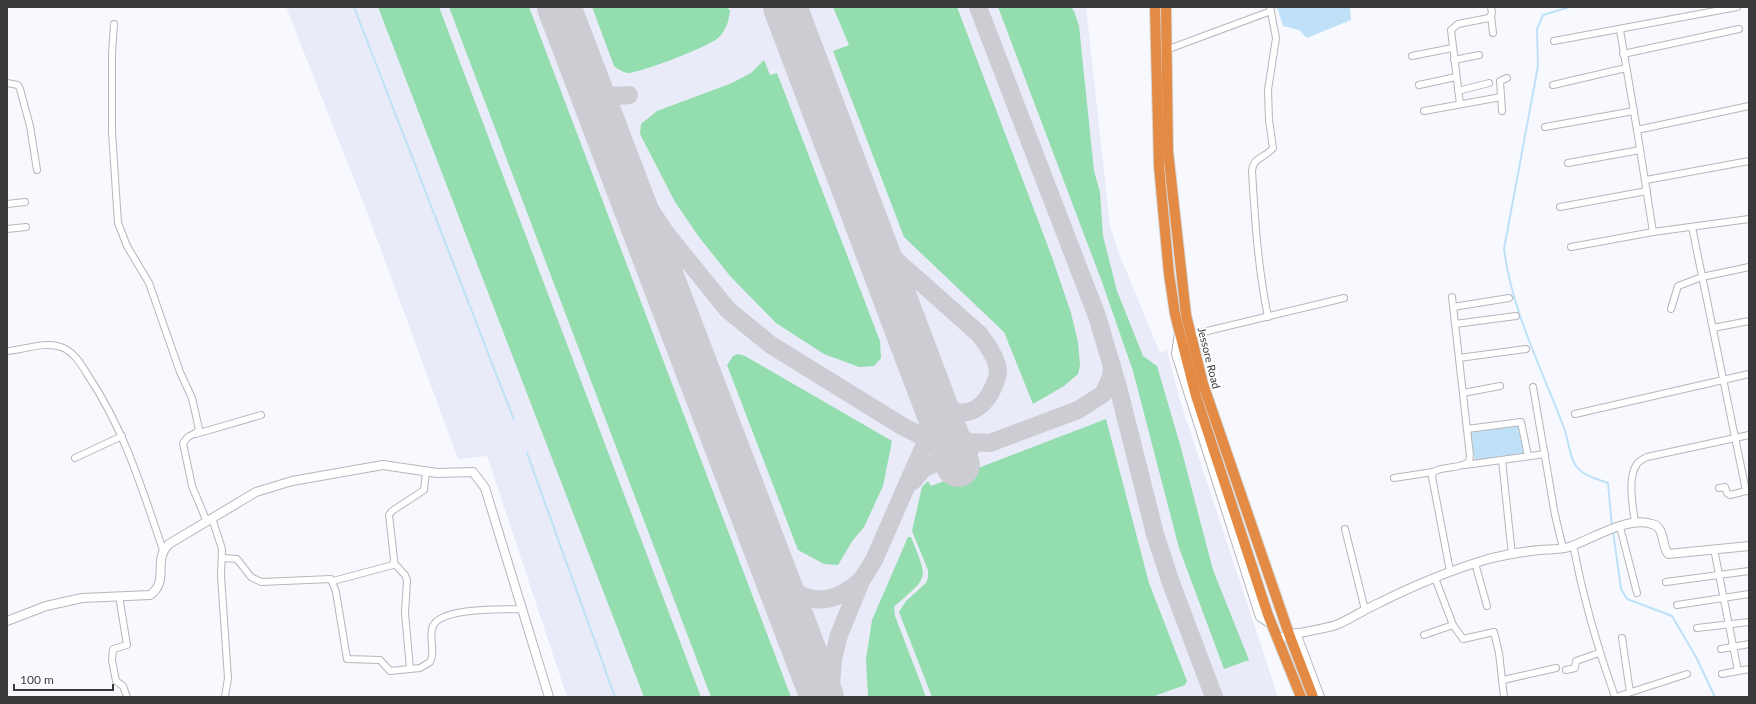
<svg xmlns="http://www.w3.org/2000/svg" width="1756" height="704" font-family="Lato,sans-serif">
  <style>
    .built { fill: #e9ebf8 }
    .green { fill: #93ddaf }
    .water { fill: #bee1f7 }
    .lines { fill: none; stroke-linecap: round; stroke-linejoin: round }
    .stream { stroke: #bee1f7; stroke-width: 2 }
    .taxiway { stroke: #ccccd2; stroke-width: 18 }
    .runway { stroke: #ccccd2; stroke-width: 44 }
    .minor-casing { stroke: #b6b6bc; stroke-width: 8 }
    .tertiary-casing { stroke: #b6b6bc; stroke-width: 10 }
    .trunk-casing { stroke: #d7d7d8; stroke-width: 12 }
    .minor { stroke: #fff; stroke-width: 6 }
    .tertiary { stroke: #fff; stroke-width: 8 }
    .trunk { stroke: #e38a44; stroke-width: 10 }
    .labels { text-anchor: middle; stroke-width: 4; stroke-linejoin: round; paint-order: stroke }
    .street-label { font-size: 11px; fill: #38393b; stroke: #fff }
  </style>
  <rect width="100%" height="100%" fill="#f8f9ff"/>
  <!-- built -->
  <polygon class="built" points="286,7 1086,7 1110,226 1118,251 1160,353 1167,350 1179,397 1278,697 567,697 487,456 458,459 367,212"/>
  <!-- green -->
  <g class="green">
    <polygon points="378,7 439,7 701,697 644,697"/>
    <polygon points="449,7 529,7 791,697 711,697"/>
    <path d="M592,7h133l5,3c-1,11 -4,21 -12,28 -10,9 -78,35 -90,35 -6,-1 -10,-4 -14,-7z"/>
    <polygon points="833,7 957,7 1052,257 1071,313 1078,342 1080,365 1078,374 1064,386 1033,404 1004,332 904,237 833,51 849,45"/>
    <polygon points="998,7 1071,7 1074,11 1079,26 1094,171 1100,192 1103,236 1117,291 1143,356 1157,366 1181,448 1213,570 1249,660 1224,669 1179,548 1133,371 1102,282"/>
    <polygon points="764,60 770,75 777,73 880,341 881,358 874,366 859,367 824,354 776,323 730,276 699,237 675,202 640,134 641,124 657,111 732,83 751,73"/>
    <polygon points="738,354 745,356 892,441 883,486 864,527 853,540 838,565 824,564 798,550 727,365 733,356"/>
    <polygon points="1106,419 1149,583 1187,681 1185,685 1152,697 932,697 899,612 906,601 926,583 928,578 928,570 912,531 922,487 928,481 931,486"/>
    <path d="M908,537h3c18,45 18,38 -17,70l1,9 31,81h-58l-2,-38 6,-39z"/>
  </g>
  <!-- water -->
  <g class="water">
    <polygon points="1277,7 1350,7 1351,20 1307,38 1299,30 1283,26"/>
    <polygon points="1518,423 1524,455 1475,461 1470,430"/>
  </g>
  <g class="lines">
    <!-- stream -->
    <g class="stream">
      <polyline points="354,7 514,420"/>
      <path d="M1570,7l-27,8 -6,14 1,37 -34,183c8,63 38,120 60,179 4,10 6,31 12,38 8,10 20,13 32,17l4,44"/>
      <polyline points="527,453 615,697"/>
      <polyline points="1613,531 1621,589 1627,599 1672,616 1696,657 1715,697"/>
    </g>
    <!-- taxiway -->
    <g class="taxiway">
      <polyline points="978,7 1097,316 1118,387 1155,534 1171,583 1214,697"/>
      <path d="M585,75c13,17 23,23 44,20"/>
      <polyline points="612,146 640,195 668,236 728,310 771,345 902,426 949,450 970,450"/>
      <path d="M860,207l14,30 16,18 89,79c8,10 17,23 19,36 0,6 -3,14 -6,20 -16,32 -46,28 -63,-1"/>
      <polyline points="934,402 950,430 969,442 990,443 1078,410 1103,394 1111,377 1112,365"/>
      <polyline points="913,481 924,468 964,452"/>
      <path d="M775,574c26,31 55,34 85,7"/>
      <path d="M830,697l3,-38 6,-24 22,-54 13,-21 54,-123c5,-18 3,-33 -1,-50"/>
    </g>
    <!-- runway -->
    <g class="runway">
      <polyline points="559,7 822,697"/>
      <polyline points="785,7 958,465"/>
    </g>
    <!-- minor casing -->
    <g class="minor-casing">
      <g id="minor">
        <polyline points="1491,16 1493,33"/>
        <polyline points="114,24 112,53 112,132 118,223 127,246 149,283 180,372 192,398 199,429 197,432 188,437 183,443 192,486 207,522"/>
        <polyline points="1620,30 1637,130"/>
        <polyline points="1554,41 1737,7"/>
        <polyline points="1166,50 1271,11"/>
        <polyline points="1623,54 1739,29"/>
        <polyline points="1412,56 1452,48"/>
        <polyline points="1454,60 1479,55"/>
        <polyline points="7,83 18,85 20,89 30,126 37,170"/>
        <polyline points="1419,85 1456,77"/>
        <polyline points="1553,85 1626,68"/>
        <polyline points="1458,91 1489,83"/>
        <polyline points="1460,104 1451,30 1458,24 1489,18 1492,13 1491,7"/>
        <polyline points="1424,111 1501,97"/>
        <polyline points="1502,111 1500,81 1507,78"/>
        <polyline points="1545,127 1634,111"/>
        <polyline points="1568,163 1640,150"/>
        <polyline points="1646,180 1749,161"/>
        <polyline points="7,204 25,202"/>
        <polyline points="1560,207 1647,191"/>
        <polyline points="1692,227 1746,491 1749,491"/>
        <polyline points="7,229 26,227"/>
        <polyline points="1653,232 1637,130 1749,106"/>
        <polyline points="1571,247 1653,232 1749,219"/>
        <polyline points="1453,307 1509,298"/>
        <polyline points="1671,309 1678,286 1702,277 1749,267"/>
        <path d="M1268,317c-10,-49 -13,-96 -16,-146 1,-14 13,-13 21,-23l-4,-28 -1,-30 8,-52 -6,-31"/>
        <polyline points="1455,324 1516,316"/>
        <polyline points="1713,328 1749,321"/>
        <polyline points="1191,335 1344,298"/>
        <path d="M7,351c17,-1 37,-10 54,-4 14,5 21,19 28,30 36,54 53,112 74,173"/>
        <polyline points="1459,358 1526,349"/>
        <polyline points="1533,387 1555,515 1563,548"/>
        <polyline points="1463,393 1500,386"/>
        <polyline points="1575,414 1749,374"/>
        <polyline points="1467,429 1521,422 1528,456"/>
        <polyline points="196,434 261,415"/>
        <polyline points="75,458 122,436"/>
        <polyline points="1502,460 1512,555"/>
        <polyline points="1465,465 1545,454"/>
        <polyline points="1394,478 1433,472"/>
        <polyline points="1719,488 1725,487 1727,493 1730,495 1746,491"/>
        <polyline points="212,518 222,549 221,576 228,678 225,697"/>
        <path d="M1635,523c-2,-15 -8,-46 2,-59 2,-3 6,-5 10,-7l102,-22"/>
        <polyline points="1620,527 1637,593"/>
        <polyline points="1345,529 1365,610"/>
        <path d="M1573,545c10,52 24,102 42,152"/>
        <polyline points="1714,549 1738,671 1749,669"/>
        <path d="M222,558l15,1 14,18 10,5 70,-3 5,13 11,67 33,1 10,11 30,-3 10,-6c6,-10 -2,-25 3,-36 9,-19 69,-16 88,-17"/>
        <polyline points="394,563 405,575 407,580 405,613 410,669"/>
        <polyline points="1475,563 1487,606"/>
        <path d="M1450,571l-18,-94 1,-5c11,-6 26,-3 36,-10l1,-6 -18,-159"/>
        <polyline points="333,581 393,565 394,559 389,515 392,511 424,490 426,471"/>
        <polyline points="1666,582 1749,571"/>
        <polyline points="119,596 127,645 113,649 112,660 116,681 123,686 127,697"/>
        <polyline points="1677,605 1749,594"/>
        <polyline points="1453,625 1463,639 1494,632 1499,653 1504,697"/>
        <polyline points="1697,628 1749,622"/>
        <polyline points="1424,635 1453,625 1435,578"/>
        <polyline points="1622,638 1630,692"/>
        <polyline points="1721,649 1749,644"/>
        <polyline points="1566,670 1575,668 1576,661 1599,653"/>
        <polyline points="1722,674 1738,671"/>
        <polyline points="1503,680 1556,668"/>
        <polyline points="1616,697 1687,674"/>
      </g>
    </g>
    <!-- tertiary casing -->
    <g class="tertiary-casing">
      <g id="tertiary">
        <polyline points="1179,333 1176,354 1260,617 1271,624"/>
        <path d="M7,621l39,-15 36,-8 68,-3c20,-14 2,-35 19,-51l87,-52 36,-11 91,-16 54,8 36,-1 12,16 64,209"/>
        <polyline points="1296,633 1320,697"/>
        <path d="M1277,639c19,-7 40,-8 59,-14 13,-5 29,-16 43,-22 34,-17 69,-32 106,-43 17,-5 36,-8 54,-10 9,-1 21,0 30,-3 24,-8 57,-31 83,-23 13,3 9,20 16,30l81,-8"/>
      </g>
    </g>
    <!-- trunk casing -->
    <g class="trunk-casing">
      <g id="trunk">
        <polyline points="1155,7 1159,166 1169,274 1175,314 1196,396 1268,615 1301,697"/>
        <polyline points="1166,7 1168,151 1186,315 1203,384 1289,634 1313,697"/>
      </g>
    </g>
    <!-- minor -->
    <use href="#minor" class="minor"/>
    <!-- tertiary -->
    <use href="#tertiary" class="tertiary"/>
    <!-- trunk -->
    <use href="#trunk" class="trunk"/>
  </g>
  <g class="labels">
    <!-- street labels -->
    <g class="street-label">
      <text transform="translate(1209 358) rotate(76)" y="4">Jessore Road</text>
    </g>
  </g>
  <!-- border -->
  <rect width="1756" height="704" fill="none" stroke="#38393b" stroke-width="16"/>
  <!-- scale -->
  <path d="M14 684v6h99v-6" fill="none" stroke="#38393b" stroke-width="2"/>
  <text x="20" y="684" font-size="12" fill="#38393b" stroke="#ffffff" stroke-width="3" paint-order="stroke">100 m</text>
</svg>
